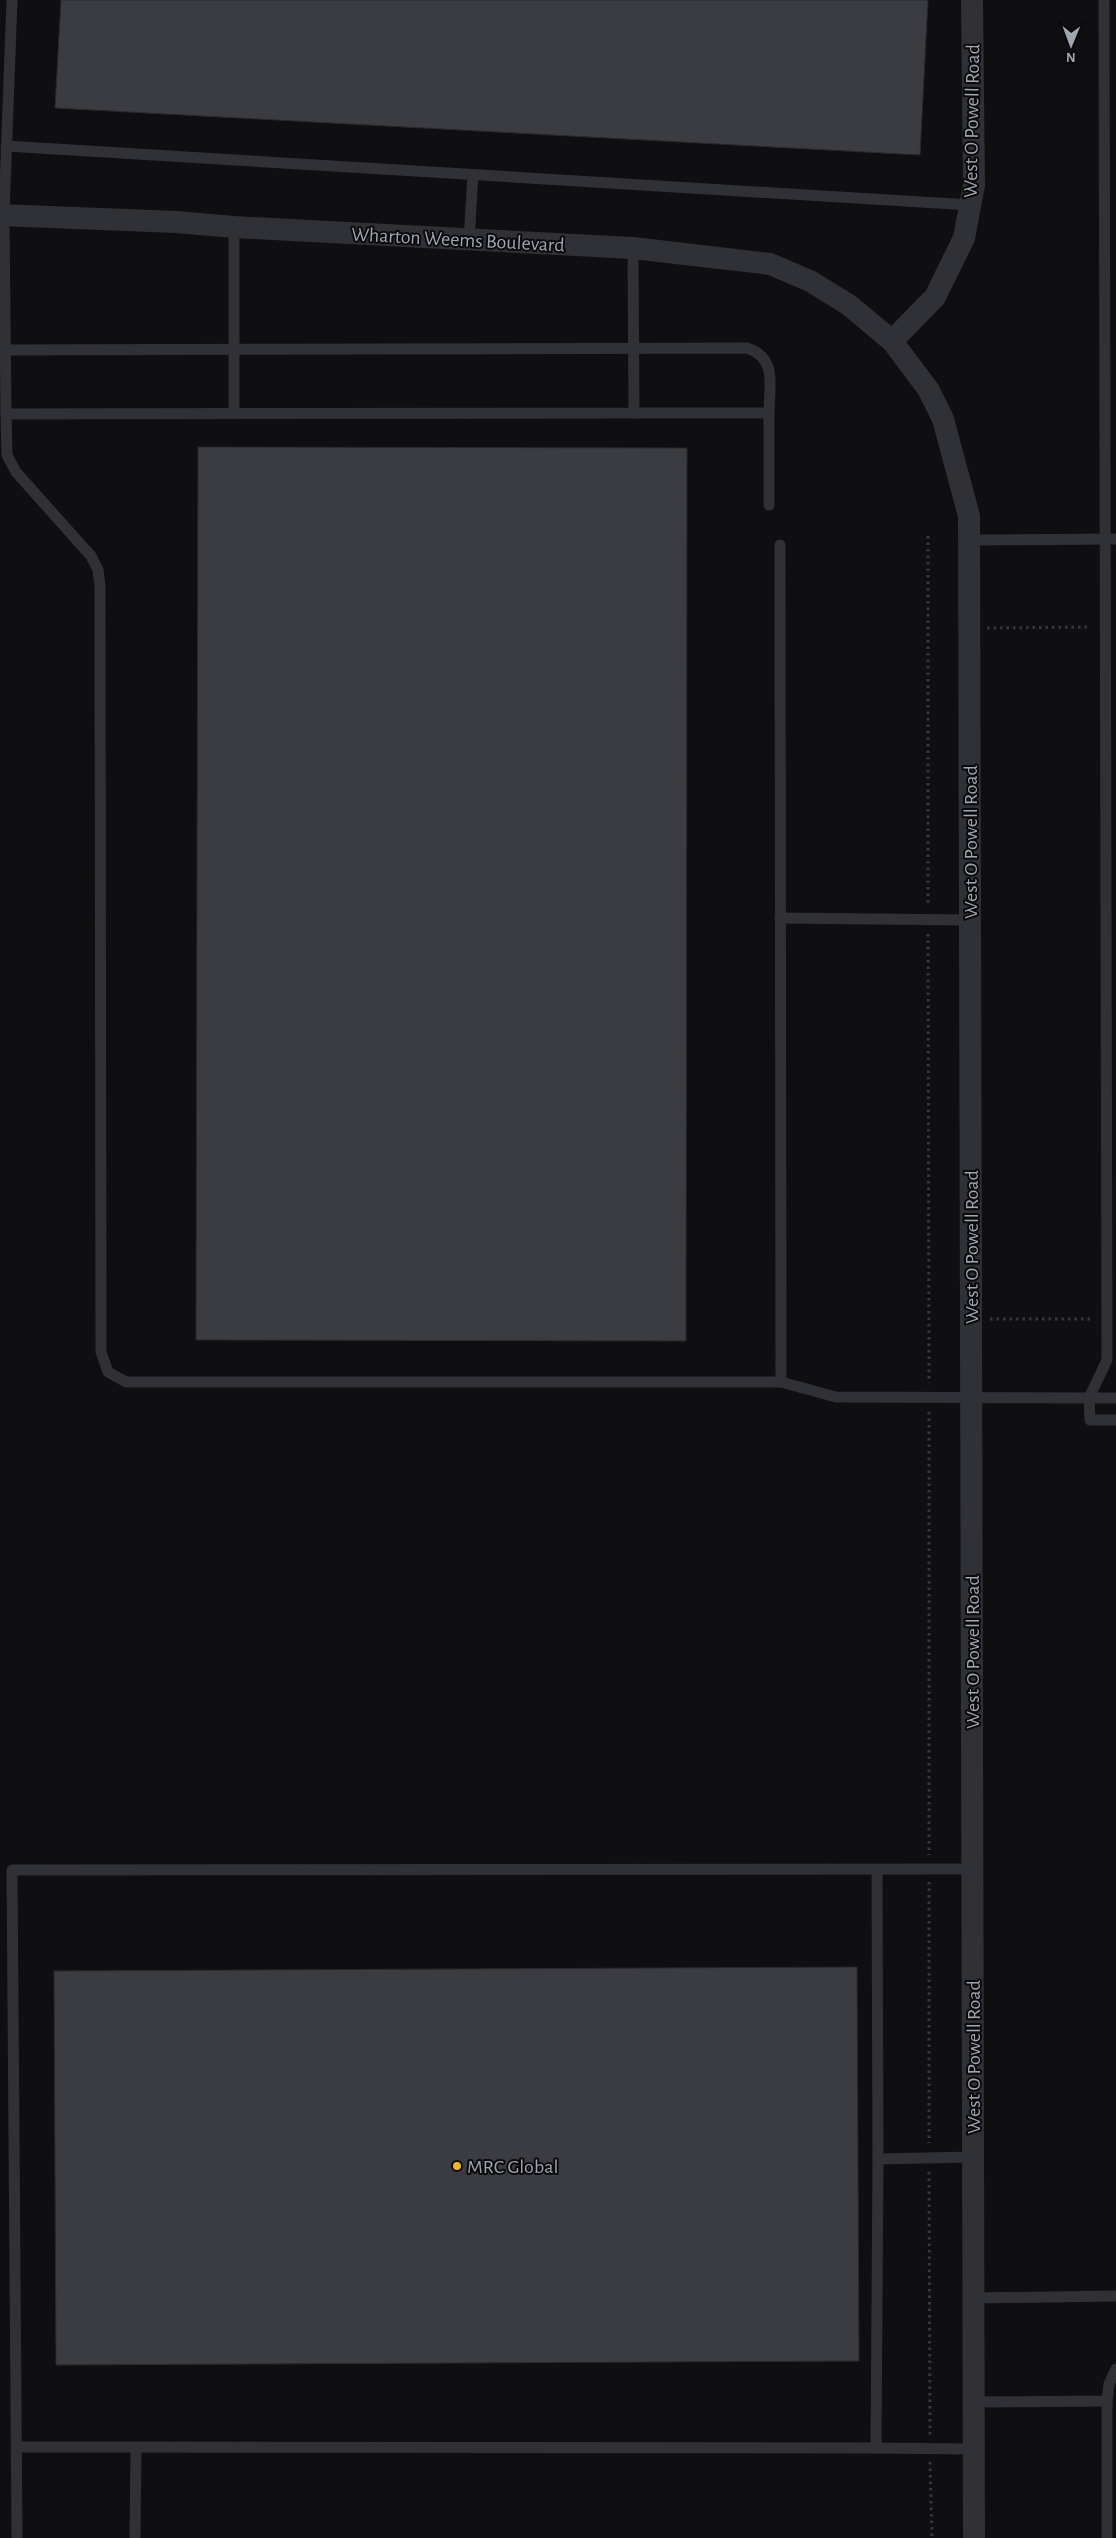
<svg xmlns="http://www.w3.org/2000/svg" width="1116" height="2538" font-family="'Alegreya Sans',sans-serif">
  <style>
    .building { fill: #3b3c41; stroke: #29292d }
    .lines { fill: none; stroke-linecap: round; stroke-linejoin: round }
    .path { stroke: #36383d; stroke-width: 3; stroke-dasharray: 2.5 4; stroke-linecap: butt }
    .service { stroke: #303136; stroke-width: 11 }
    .minor { stroke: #303136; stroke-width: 22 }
    .poi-dot { fill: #f5b423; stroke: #0a0a0c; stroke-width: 2 }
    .labels { text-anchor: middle; stroke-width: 4; stroke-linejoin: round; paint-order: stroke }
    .street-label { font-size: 20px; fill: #a0a5b2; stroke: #0a0a0c }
    .poi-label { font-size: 20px; fill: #a0a5b2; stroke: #0a0a0c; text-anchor: start }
  </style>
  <rect width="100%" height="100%" fill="#0f0f11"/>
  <!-- building -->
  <g class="building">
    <polygon points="61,0 928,0 920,155 55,108"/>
    <polygon points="198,447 687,448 686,1341 196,1340"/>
    <polygon points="857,1967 859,2361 56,2365 54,1971"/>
  </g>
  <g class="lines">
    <!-- path -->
    <g class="path">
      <polyline points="928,536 928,905"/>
      <polyline points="987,628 1091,627"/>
      <polyline points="928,934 929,1383"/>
      <polyline points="990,1319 1094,1319"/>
      <polyline points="929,1412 929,1855"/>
      <polyline points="929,1882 929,2143"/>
      <polyline points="929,2172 930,2435"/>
      <polyline points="930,2462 932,2538"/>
    </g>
    <!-- service -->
    <g class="service">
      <polyline points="12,0 4,215 6,414 634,413 633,248"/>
      <polyline points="6,146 970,205"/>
      <polyline points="469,240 473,175"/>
      <path d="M6,350l741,-2c31,10 22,39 22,65"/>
      <polyline points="234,413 234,227"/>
      <polyline points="634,413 769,413 769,505"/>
      <polyline points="6,414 7,455 16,472 91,556 98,570 100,586 101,1352 108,1372 126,1382 781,1382 780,545"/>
      <polyline points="969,540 1116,539"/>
      <polyline points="780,918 970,920"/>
      <polyline points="781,1382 836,1397 1089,1398 1107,1360 1104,0"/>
      <polyline points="1116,1398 1089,1398 1090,1420 1116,1420"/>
      <polyline points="877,1870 878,2159"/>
      <polyline points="972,2298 1116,2296"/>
      <polyline points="1107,2401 1107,2538"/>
      <polyline points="972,2402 1107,2401 1109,2384 1116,2369"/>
      <polyline points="17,2447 876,2448 878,2159 973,2157"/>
      <polyline points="876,2448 972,2449"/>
      <polyline points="17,2538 12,1870 972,1869"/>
      <polyline points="135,2538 136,2447"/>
    </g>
    <!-- minor -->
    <g class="minor">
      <polyline points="0,215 176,222 234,227 633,248 770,264 810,281 849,305 892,341 928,389 943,419 969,516 974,2538"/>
      <polyline points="892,341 935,297 964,238 974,185 972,0"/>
    </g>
  </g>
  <!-- markers -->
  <circle class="poi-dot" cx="457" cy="2166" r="5"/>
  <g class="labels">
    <!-- street labels -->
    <g class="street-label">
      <text transform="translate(971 121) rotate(-89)" y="7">West O Powell Road</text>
      <text transform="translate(458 239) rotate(3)" y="7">Wharton Weems Boulevard</text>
      <text transform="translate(970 842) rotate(-90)" y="7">West O Powell Road</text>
      <text transform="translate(971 1247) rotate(-90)" y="7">West O Powell Road</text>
      <text transform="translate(972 1652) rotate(-90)" y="7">West O Powell Road</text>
      <text transform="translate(973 2057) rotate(-90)" y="7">West O Powell Road</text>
    </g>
    <!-- poi labels -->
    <g class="poi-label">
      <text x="467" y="2173">MRC Global</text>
    </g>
  </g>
  <!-- north arrow -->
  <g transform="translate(1071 45) rotate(181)" stroke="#0a0a0c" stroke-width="4" paint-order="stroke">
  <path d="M0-4L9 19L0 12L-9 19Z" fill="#a0a5b2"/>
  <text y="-8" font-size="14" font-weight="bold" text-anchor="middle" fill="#a0a5b2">N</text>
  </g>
</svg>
